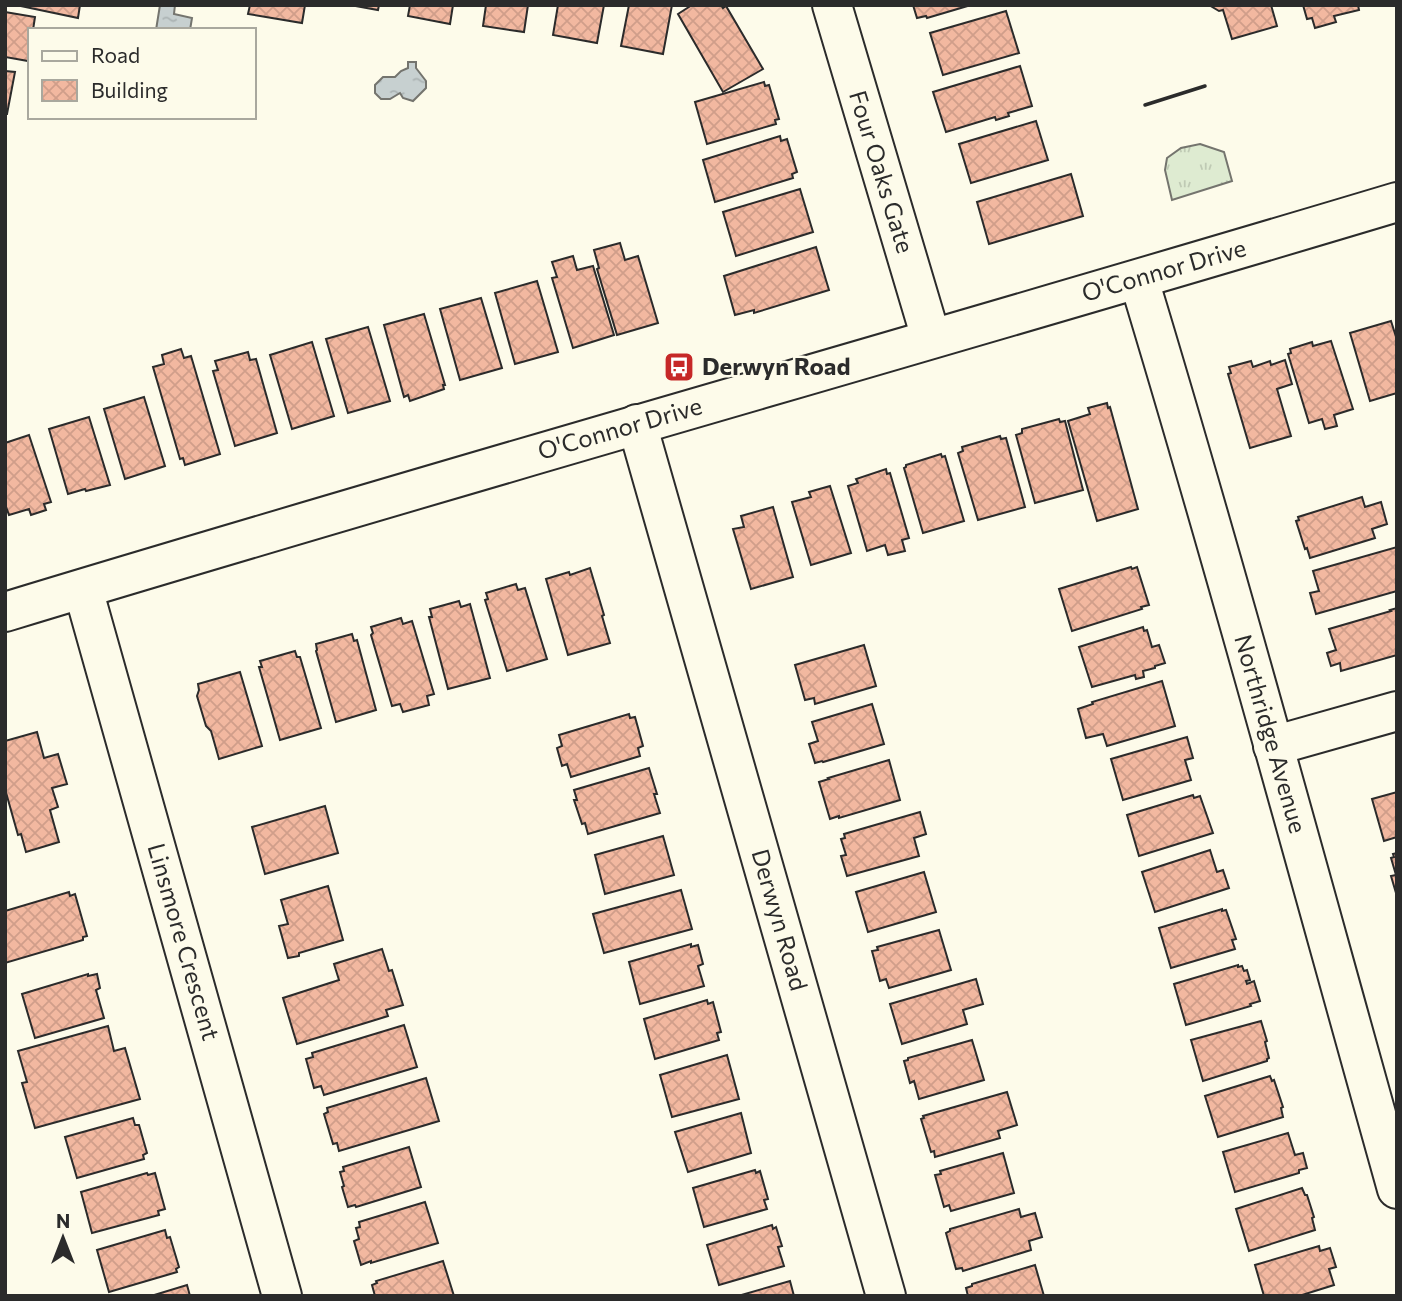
<svg xmlns="http://www.w3.org/2000/svg" width="1402" height="1301" font-family="Commissioner,sans-serif">
  <style>
    .grass { fill: url(#grass-tufts); stroke: #74746e; stroke-width: 2 }
    .water { fill: url(#water-ripples); stroke: #74746e; stroke-width: 2 }
    .building { fill: url(#building-cross-hatch); stroke: #2b2b2b; stroke-width: 2 }
    .lines { fill: none; stroke-linecap: round; stroke-linejoin: round }
    .minor-casing { stroke: #2b2b2b; stroke-width: 42 }
    .major-casing { stroke: #2b2b2b; stroke-width: 42 }
    .minor { stroke: #fdfbea; stroke-width: 38 }
    .major { stroke: #fdfbea; stroke-width: 38 }
    .wall { stroke: #2b2b2b; stroke-width: 3.5 }
    .labels { text-anchor: middle; stroke-width: 5; stroke-linejoin: round; paint-order: stroke }
    .street-label { font-size: 24px; fill: #2b2b2b; stroke: #fdfbea }
    .poi-label { font-size: 24px; font-weight: bold; fill: #2b2b2b; stroke: #fdfbea; text-anchor: start }
  </style>
  <defs>
    <pattern id="grass-tufts" width="24" height="20" patternUnits="userSpaceOnUse" patternTransform="scale(1.75)"><rect width="24" height="20" fill="#deebd1"/><path d="M3 7l-1-3M5 7V3M7 7l1-3M15 17l-1-3M17 17v-4M19 17l1-3" fill="none" stroke="#bfcab4"/></pattern>
    <pattern id="water-ripples" width="26" height="14" patternUnits="userSpaceOnUse" patternTransform="scale(1.75)"><rect width="26" height="14" fill="#c7d0d0"/><path d="M2 4q2-2 4 0t4 0M15 11q2-2 4 0t4 0" fill="none" stroke="#abb3b3"/></pattern>
    <pattern id="building-cross-hatch" width="8" height="8" patternUnits="userSpaceOnUse" patternTransform="scale(1.75)"><rect width="8" height="8" fill="#f2b8a0"/><path d="M0 0l8 8M0 8l8-8" fill="none" stroke="#d09e8a"/></pattern>
  </defs>
  <rect width="100%" height="100%" fill="#fdfbea"/>
  <!-- grass -->
  <polygon class="grass" points="1200,144 1224,152 1232,181 1172,200 1165,170 1167,158 1181,148"/>
  <!-- water -->
  <g class="water">
    <polygon points="160,5 175,5 174,14 192,18 190,30 156,30"/>
    <polygon points="408,62 416,62 416,68 426,81 426,88 413,101 403,98 400,93 390,99 381,99 375,93 375,85 383,77 395,77 401,71 408,68"/>
  </g>
  <!-- building -->
  <g class="building">
    <polygon points="16,5 80,5 78,18"/>
    <polygon points="250,5 305,5 302,23 248,14"/>
    <polygon points="350,5 379,5 378,10"/>
    <polygon points="410,5 453,5 450,24 408,16"/>
    <polygon points="486,5 528,5 524,32 483,26"/>
    <polygon points="558,5 604,5 597,43 553,35"/>
    <polygon points="629,5 672,5 663,54 621,46"/>
    <polygon points="692,5 721,5 723,8 726,6 763,69 723,92 678,14"/>
    <polygon points="913,5 971,5 927,18 926,16 917,18"/>
    <polygon points="1209,5 1271,5 1277,26 1232,39 1223,10 1219,11"/>
    <polygon points="1303,5 1358,5 1359,10 1334,16 1336,22 1315,28 1312,18 1307,19"/>
    <polygon points="1006,11 1019,53 943,75 930,33"/>
    <polygon points="5,12 35,17 33,30 30,30 28,61 5,57"/>
    <polygon points="1020,66 1032,106 1008,113 1009,116 996,120 995,117 946,132 933,92"/>
    <polygon points="5,71 15,72 7,114 5,114"/>
    <polygon points="764,82 765,86 769,85 779,119 775,120 776,124 707,144 695,102"/>
    <polygon points="1036,121 1048,160 971,183 959,144"/>
    <polygon points="780,136 781,141 787,139 797,172 792,174 793,178 715,202 703,160"/>
    <polygon points="1071,174 1083,216 989,244 977,202"/>
    <polygon points="800,189 813,232 736,256 723,212"/>
    <polygon points="620,243 625,260 638,256 658,323 617,335 597,269 599,268 594,250"/>
    <polygon points="816,247 829,290 754,313 754,310 735,315 724,276"/>
    <polygon points="573,256 577,270 593,266 614,335 573,348 552,278 557,277 552,262"/>
    <polygon points="537,281 558,352 515,364 495,293"/>
    <polygon points="481,298 502,368 460,380 440,309"/>
    <polygon points="424,314 445,385 443,385 444,389 410,401 408,395 404,397 384,325"/>
    <polygon points="1391,321 1397,340 1397,393 1370,401 1350,333"/>
    <polygon points="368,327 390,401 348,413 326,339"/>
    <polygon points="1331,341 1353,409 1334,415 1337,426 1325,429 1322,419 1309,423 1288,354 1291,353 1290,349 1312,342 1313,346"/>
    <polygon points="312,342 334,416 292,429 270,355"/>
    <polygon points="181,349 184,358 191,356 220,454 185,465 183,458 180,459 153,367 164,364 162,355"/>
    <polygon points="248,352 250,360 256,359 277,433 235,446 213,371 218,370 215,361"/>
    <polygon points="1285,360 1292,384 1277,389 1291,436 1250,448 1228,374 1231,373 1229,367 1251,361 1253,367 1270,361 1271,365"/>
    <polygon points="144,397 165,466 125,479 104,409"/>
    <polygon points="1107,403 1108,408 1110,407 1138,509 1097,521 1068,421 1090,414 1088,408"/>
    <polygon points="89,417 110,485 86,491 85,489 68,494 49,429"/>
    <polygon points="1059,419 1060,422 1065,421 1083,490 1035,503 1016,435 1022,433 1022,429"/>
    <polygon points="29,435 51,502 44,504 46,510 31,515 29,509 9,515 5,504 5,443"/>
    <polygon points="1000,436 1001,439 1006,438 1025,507 978,520 958,453 963,451 962,447"/>
    <polygon points="941,454 942,457 945,456 964,521 923,533 904,468 906,467 906,465"/>
    <polygon points="886,469 887,474 890,473 909,538 902,540 905,551 888,555 885,545 867,551 848,486 858,483 856,479"/>
    <polygon points="830,486 851,553 811,565 792,502 811,497 809,492"/>
    <polygon points="1362,497 1365,507 1381,502 1387,524 1372,529 1375,538 1310,558 1307,548 1305,549 1296,521 1299,520 1298,517"/>
    <polygon points="773,507 793,577 751,589 733,529 744,527 741,516"/>
    <polygon points="1397,547 1397,591 1316,614 1310,593 1319,591 1313,571"/>
    <polygon points="1131,567 1132,569 1137,567 1149,605 1141,607 1142,609 1072,631 1059,589"/>
    <polygon points="590,568 604,615 602,616 610,643 568,655 546,579 569,572 570,575"/>
    <polygon points="516,584 518,590 525,588 547,659 507,671 485,600 488,599 486,593"/>
    <polygon points="459,601 461,607 470,604 490,678 448,689 429,617 432,617 430,609"/>
    <polygon points="1397,608 1397,655 1341,671 1340,663 1331,666 1327,653 1336,650 1329,629 1391,611 1390,610"/>
    <polygon points="401,618 403,624 412,621 434,694 427,696 429,705 403,712 400,704 392,706 371,635 373,633 371,627"/>
    <polygon points="1143,627 1144,631 1147,630 1152,647 1159,645 1165,663 1155,666 1155,668 1143,671 1144,677 1136,679 1135,675 1092,687 1079,647"/>
    <polygon points="352,634 354,641 357,640 376,710 336,722 316,651 317,650 316,644"/>
    <polygon points="864,645 876,686 815,704 814,698 805,700 795,665"/>
    <polygon points="295,651 297,657 300,657 321,728 280,740 259,667 262,667 260,661"/>
    <polygon points="240,672 262,746 219,759 211,731 206,726 197,696 199,690 198,684"/>
    <polygon points="1162,681 1175,726 1107,746 1103,734 1086,738 1078,709 1093,704 1092,702"/>
    <polygon points="872,704 884,744 823,762 822,761 815,763 809,744 818,741 812,722"/>
    <polygon points="629,714 630,718 635,717 643,746 638,748 640,756 571,777 567,764 562,766 557,748 562,746 559,735"/>
    <polygon points="37,732 44,758 58,754 67,784 52,788 58,807 50,810 59,842 26,852 21,834 18,835 5,789 5,741"/>
    <polygon points="1187,737 1193,758 1185,760 1191,780 1123,800 1111,759"/>
    <polygon points="889,760 900,800 839,818 839,816 830,819 819,782 829,779 828,778"/>
    <polygon points="649,768 657,794 654,794 660,813 588,834 585,823 582,824 574,800 577,800 574,790"/>
    <polygon points="1397,792 1397,837 1384,841 1372,799"/>
    <polygon points="1193,795 1194,798 1200,796 1213,833 1139,856 1127,815"/>
    <polygon points="325,806 338,853 265,874 252,827"/>
    <polygon points="920,812 926,834 914,838 919,856 847,876 841,856 846,855 841,839 845,838 844,834"/>
    <polygon points="663,836 674,875 605,894 595,855"/>
    <polygon points="1210,850 1217,872 1223,870 1229,888 1155,912 1142,872"/>
    <polygon points="1397,853 1397,893 1396,893 1391,876 1396,875 1391,858 1394,857 1393,854"/>
    <polygon points="924,872 936,912 868,932 856,892"/>
    <polygon points="328,886 343,940 299,953 299,956 288,958 279,926 288,924 281,900"/>
    <polygon points="681,890 692,929 604,953 593,914"/>
    <polygon points="69,892 70,896 75,894 87,936 83,937 83,940 5,963 5,911"/>
    <polygon points="1222,909 1222,911 1226,910 1236,939 1232,940 1235,949 1171,968 1159,928"/>
    <polygon points="939,930 951,970 889,988 886,979 880,981 872,951 878,950 877,947"/>
    <polygon points="691,944 691,947 698,945 703,964 698,966 704,986 640,1004 629,962"/>
    <polygon points="382,949 389,971 392,970 403,1005 386,1010 388,1016 297,1044 283,998 339,980 334,964"/>
    <polygon points="1238,965 1238,967 1242,966 1244,971 1247,970 1250,980 1246,981 1247,984 1254,981 1260,1001 1250,1004 1251,1006 1186,1025 1174,984"/>
    <polygon points="88,974 88,976 97,974 100,988 96,990 104,1018 35,1038 22,994"/>
    <polygon points="976,979 983,1004 963,1010 967,1024 902,1044 890,1004"/>
    <polygon points="707,1000 708,1004 713,1002 721,1032 717,1033 719,1040 655,1059 644,1019"/>
    <polygon points="1261,1021 1267,1041 1265,1042 1269,1058 1267,1059 1267,1061 1203,1081 1191,1040"/>
    <polygon points="404,1025 417,1067 324,1095 321,1086 314,1088 306,1059 313,1057 312,1053"/>
    <polygon points="108,1026 114,1051 125,1048 140,1099 35,1128 22,1083 27,1082 18,1051"/>
    <polygon points="972,1040 984,1080 919,1099 914,1081 910,1083 904,1061 908,1060 908,1058"/>
    <polygon points="727,1055 739,1099 672,1117 660,1075"/>
    <polygon points="1270,1076 1272,1081 1274,1080 1283,1107 1281,1108 1283,1117 1218,1137 1205,1096"/>
    <polygon points="426,1078 439,1121 339,1151 337,1143 333,1144 324,1114 328,1112 327,1108"/>
    <polygon points="1007,1092 1017,1125 998,1131 1000,1138 935,1157 934,1151 931,1152 921,1119 924,1118 923,1116"/>
    <polygon points="741,1113 751,1153 688,1172 675,1132"/>
    <polygon points="133,1118 135,1125 139,1125 147,1153 143,1155 144,1159 77,1178 65,1137"/>
    <polygon points="1288,1133 1295,1155 1303,1153 1307,1168 1299,1170 1299,1173 1235,1192 1223,1152"/>
    <polygon points="409,1147 421,1187 356,1207 355,1205 348,1207 342,1187 344,1186 340,1172 344,1171 343,1167"/>
    <polygon points="1003,1153 1014,1193 951,1211 949,1205 944,1207 935,1175 941,1174 940,1171"/>
    <polygon points="755,1170 756,1173 760,1171 768,1199 764,1200 767,1209 704,1227 693,1188"/>
    <polygon points="147,1173 148,1175 155,1173 165,1209 158,1211 159,1215 92,1233 81,1192"/>
    <polygon points="1302,1188 1305,1195 1307,1195 1314,1217 1312,1218 1315,1230 1249,1251 1236,1209"/>
    <polygon points="425,1202 438,1243 371,1263 371,1261 361,1265 354,1241 359,1239 356,1228 360,1227 359,1222"/>
    <polygon points="1019,1209 1021,1217 1035,1213 1042,1237 1029,1241 1031,1250 963,1271 962,1268 956,1269 946,1233 950,1231 950,1229"/>
    <polygon points="772,1225 773,1229 776,1227 782,1246 778,1247 784,1266 719,1285 707,1245"/>
    <polygon points="165,1230 167,1238 170,1237 179,1267 176,1269 177,1272 109,1292 97,1250"/>
    <polygon points="1319,1246 1320,1251 1330,1248 1336,1267 1329,1269 1334,1285 1299,1296 1264,1296 1255,1265"/>
    <polygon points="443,1261 454,1296 375,1296 372,1285 377,1283 376,1281"/>
    <polygon points="1035,1265 1044,1296 968,1296 966,1288 972,1286 972,1284"/>
    <polygon points="790,1281 794,1296 738,1296"/>
    <polygon points="187,1285 190,1296 151,1296"/>
  </g>
  <g class="lines">
    <!-- minor casing -->
    <g class="minor-casing">
      <g id="minor">
        <polyline points="832,5 931,338"/>
        <path d="M1139,280c91,301 173,606 258,909"/>
        <polyline points="637,424 886,1296"/>
        <polyline points="83,589 282,1296"/>
        <polyline points="1273,746 1397,711"/>
      </g>
    </g>
    <!-- major casing -->
    <g class="major-casing">
      <path id="major" d="M5,612c463,-141 929,-271 1392,-410"/>
    </g>
    <!-- minor -->
    <use href="#minor" class="minor"/>
    <!-- major -->
    <use href="#major" class="major"/>
    <!-- wall -->
    <polyline class="wall" points="1145,105 1205,86"/>
  </g>
  <!-- icons -->
  <defs>
    <g id="bus-square" transform="scale(1.575)"><rect x="-9" y="-9" width="18" height="18" rx="4" fill="#c62828" stroke="#fdfbea"/><path d="M-5-6H5V4H4V6H2V4H-2V6H-4V4H-5ZM-3.5-4V0h7V-4ZM-3.5 1.2v1.5H-2V1.2ZM2 1.2v1.5H3.5V1.2Z" fill="#fff"/></g>
  </defs>
  <g fill-rule="evenodd">
    <use href="#bus-square" x="679" y="367"/>
  </g>
  <g class="labels">
    <!-- street labels -->
    <g class="street-label">
      <text transform="translate(881 172) rotate(73)" y="8">Four Oaks Gate</text>
      <text transform="translate(1164 271) rotate(-16)" y="8">O'Connor Drive</text>
      <text transform="translate(620 429) rotate(-16)" y="8">O'Connor Drive</text>
      <text transform="translate(1270 734) rotate(74)" y="8">Northridge Avenue</text>
      <text transform="translate(779 920) rotate(74)" y="8">Derwyn Road</text>
      <text transform="translate(183 942) rotate(74)" y="8">Linsmore Crescent</text>
    </g>
    <!-- poi labels -->
    <g class="poi-label">
      <text x="702" y="375">Derwyn Road</text>
    </g>
  </g>
  <!-- border -->
  <rect width="1402" height="1301" fill="none" stroke="#2b2b2b" stroke-width="14"/>
  <!-- legend -->
  <rect x="28" y="28" width="228" height="91" fill="#fdfbea" stroke="#a9a89e" stroke-width="2"/>
  <rect x="42" y="51" width="35" height="10" fill="#fdfbea" stroke="#a9a89e" stroke-width="2"/>
  <text x="91" y="63" font-size="21" fill="#2b2b2b">Road</text>
  <rect x="42" y="80" width="35" height="21" fill="url(#building-cross-hatch)" stroke="#a9a89e" stroke-width="2"/>
  <text x="91" y="98" font-size="21" fill="#2b2b2b">Building</text>
  <!-- north arrow -->
  <g transform="translate(63 1238)" stroke="#fdfbea" stroke-width="5" paint-order="stroke">
  <path d="M0-5L12 26L0 18L-12 26Z" fill="#2b2b2b"/>
  <text y="-10" font-size="19" font-weight="bold" text-anchor="middle" fill="#2b2b2b">N</text>
  </g>
</svg>
